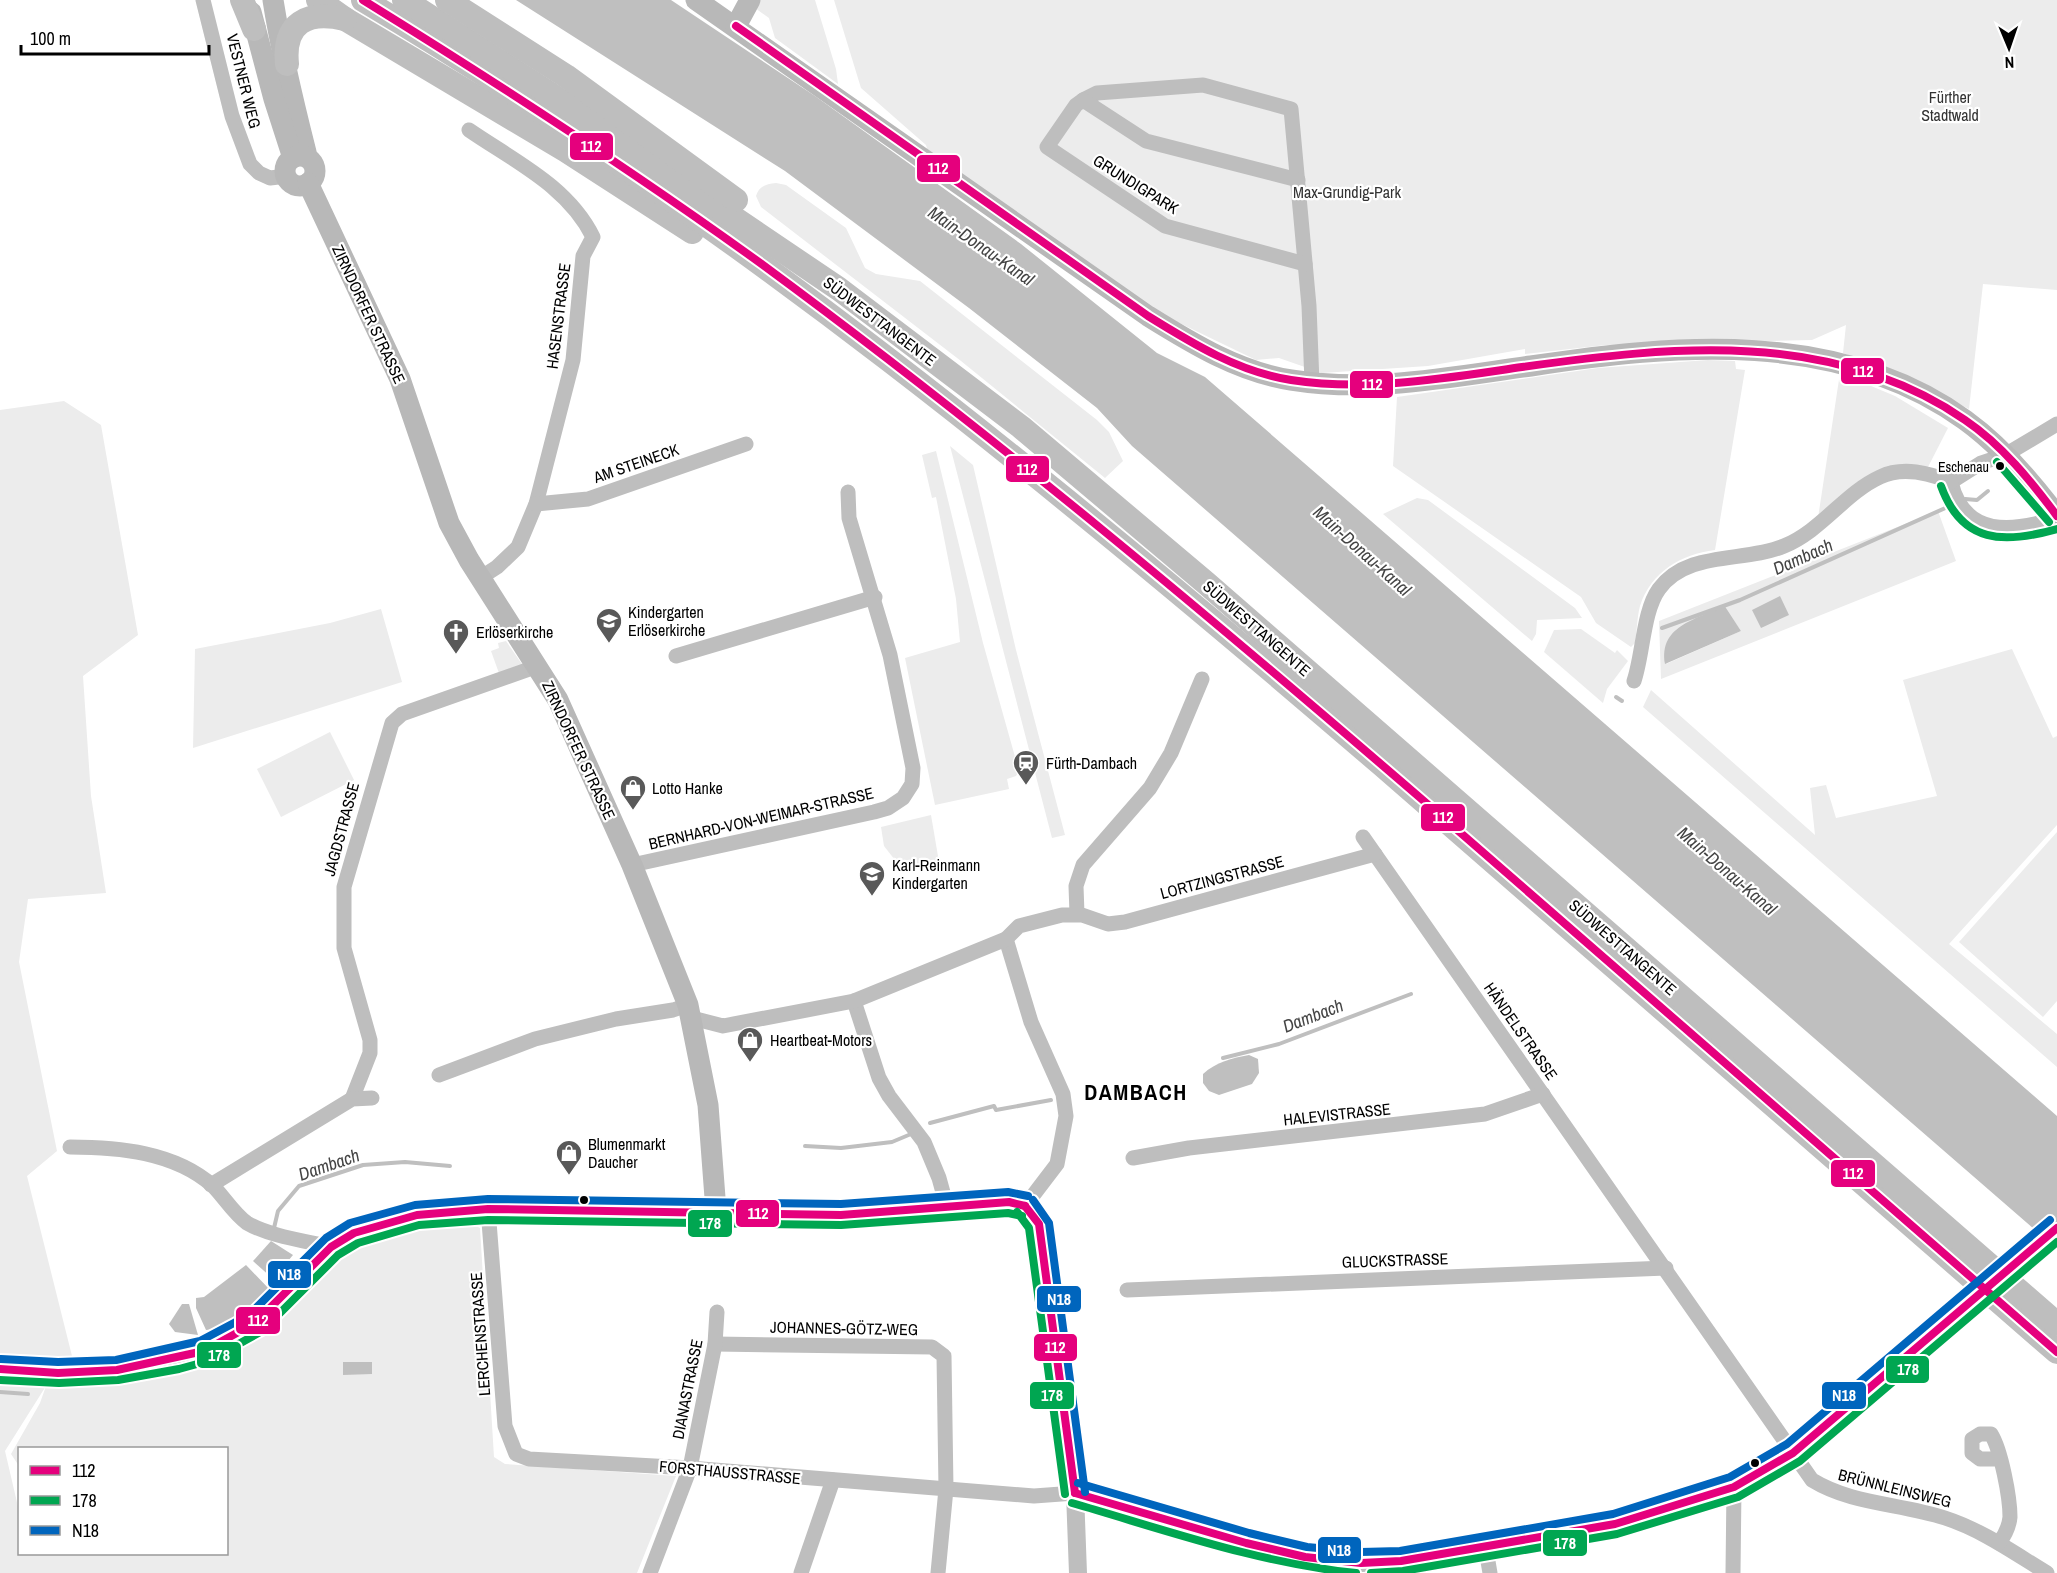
<svg xmlns="http://www.w3.org/2000/svg" width="2057" height="1573" font-family="'Archivo Narrow',sans-serif">
  <style>
    .green { fill: #ececec; fill-rule: evenodd }
    .water { fill: #bfbfbf }
    .lines { fill: none; stroke-linecap: round; stroke-linejoin: round }
    .stream { stroke: #bfbfbf; stroke-width: 4 }
    .minor { stroke: #bebebe; stroke-width: 15 }
    .tertiary { stroke: #bebebe; stroke-width: 18 }
    .secondary { stroke: #b8b8b8; stroke-width: 21 }
    .trunk { stroke: #bebebe; stroke-width: 24 }
    .bus-1-casing { stroke: #fff; stroke-width: 12 }
    .bus-2-casing { stroke: #fff; stroke-width: 12 }
    .bus-3-casing { stroke: #fff; stroke-width: 12 }
    .bus-1 { stroke: #e5007d; stroke-width: 8 }
    .bus-2 { stroke: #00a651; stroke-width: 8 }
    .bus-3 { stroke: #0065bd; stroke-width: 8 }
    .bus-dot { fill: #000; stroke: #fff; stroke-width: 2 }
    .labels { text-anchor: middle; stroke-width: 4.5; stroke-linejoin: round; paint-order: stroke }
    .bus-label { font-size: 14px; fill: #000; stroke: #fff; text-anchor: end }
    .street-label { font-size: 16px; fill: #000; stroke: #fff }
    .park-label { font-size: 16px; fill: #333; stroke: #fff }
    .poi-label { font-size: 16px; fill: #000; stroke: #fff; text-anchor: start }
    .water-label { font-size: 18px; font-style: italic; fill: #444; stroke: #fff }
    .district-label { font-size: 22px; font-weight: bold; letter-spacing: 1.5px; fill: #000; stroke: #fff }
    .line-badge { stroke: #fff; stroke-width: 2 }
    .badge-label { font-size: 16px; text-anchor: middle; font-weight: bold; fill: #fff }
  </style>
  <rect width="100%" height="100%" fill="#fff"/>
  <!-- green -->
  <g class="green">
    <polygon points="744,0 815,0 836,69 838,84 775,38 769,18"/>
    <polygon points="834,0 2057,0 2057,290 1983,284 1969,409 1904,376 1843,353 1846,325 1812,340 1606,345 1525,354 1525,349 1428,366 1322,373 1279,358 1256,360 1165,316 928,152 926,145 861,88"/>
    <path d="M776,183l10,2 60,43 19,40 11,6 44,7 177,139 12,12 14,29 -18,17 -144,-117 -200,-154 -5,-11c3,-10 10,-12 20,-13z"/>
    <path d="M1708,360l27,1 1,8 9,1 -30,180c-34,4 -64,22 -75,56 -3,11 -3,25 -5,37l-4,4 -35,-24 -15,-26 -188,-131 4,-69 201,-29z"/>
    <polygon points="1840,373 1895,396 1948,428 1928,467 1875,473 1818,518"/>
    <path d="M64,401l37,24 37,210 -55,41 8,120 15,97 -78,6 -9,63 38,189 -30,25 51,204 71,-6 59,-12 44,-30 78,-65 41,-27 45,-14 52,-4 12,6 14,229 11,7 171,12 -39,97h-637v-1163zM46,1386l-6,17 -29,51 8,12 1,-18h206v106h-206l-1,-43 -14,-60z"/>
    <polygon points="950,446 973,465 1016,650 1065,835 1052,838"/>
    <polygon points="936,451 983,643 1019,771 1016,776 1007,779 1009,789 935,805 905,658 960,642 956,599 936,497 932,498 922,455"/>
    <polygon points="1417,498 1428,500 1575,608 1582,618 1537,620 1536,634 1532,641 1383,514"/>
    <path d="M1938,511l18,50 -295,118 -2,-58zM1723,605l18,26 -75,33z"/>
    <polygon points="381,609 402,682 193,748 195,649 330,623"/>
    <polygon points="1581,629 1615,653 1617,650 1628,661 1607,689 1603,703 1544,652 1554,630"/>
    <polygon points="506,641 524,667 500,676 491,651 499,648 498,643"/>
    <polygon points="2012,649 2053,738 2057,736 2057,825 1949,944 2057,1034 2057,1067 1643,707 1651,690 1815,835 1810,788 1826,785 1836,818 1937,796 1903,680"/>
    <polygon points="330,732 354,780 281,817 257,769"/>
    <polygon points="931,815 939,862 902,869 884,846 881,827"/>
    <polygon points="2057,832 2057,1001 2043,1017 1959,942"/>
  </g>
  <!-- water -->
  <g class="water">
    <polygon points="516,0 671,0 815,96 1021,244 1157,353 1205,377 2057,1116 2057,1249 1132,446 1097,408 969,308 785,171"/>
    <polygon points="1780,596 1789,615 1761,628 1752,610"/>
    <path d="M1724,605l17,26 -76,33c-6,-38 29,-43 59,-59z"/>
    <path d="M1249,1055l9,4 1,14 -7,11 -33,11 -10,-4 -6,-8v-9c13,-12 29,-16 46,-19z"/>
    <polygon points="271,1241 293,1255 273,1279 253,1261"/>
    <polygon points="246,1265 272,1292 227,1328 206,1330 196,1308 196,1298 204,1297"/>
    <polygon points="182,1304 189,1304 198,1335 175,1332 169,1324"/>
    <polygon points="343,1362 372,1362 372,1374 343,1375"/>
  </g>
  <g class="lines">
    <!-- stream -->
    <g class="stream">
      <polyline points="1965,499 1977,500 1988,491"/>
      <polyline points="1662,628 1740,600 1952,505"/>
      <polyline points="1616,697 1622,701"/>
      <polyline points="1223,1058 1279,1044 1411,994"/>
      <polyline points="930,1123 994,1106 996,1110 1051,1100"/>
      <polyline points="805,1146 841,1148 892,1142 911,1134"/>
      <polyline points="274,1228 278,1211 299,1186 363,1165 405,1162 450,1166"/>
      <polyline points="0,1392 28,1394"/>
    </g>
    <!-- minor -->
    <g class="minor">
      <polyline points="203,0 232,116 250,164 259,173 270,178 287,176"/>
      <polyline points="1083,100 1097,93 1203,85 1291,109 1309,306 1312,383"/>
      <path d="M469,130c45,31 99,56 124,107l-10,19 -10,104 -37,144 -18,43 -21,20 -17,11"/>
      <polyline points="1298,180 1146,141 1083,100 1076,105 1047,147 1165,226 1305,264"/>
      <path d="M1951,482c13,56 62,50 106,36"/>
      <polyline points="1951,482 1981,463 2005,455 2057,424"/>
      <polyline points="536,504 588,499 746,444"/>
      <polyline points="676,656 875,597"/>
      <path d="M1634,681c9,-26 9,-70 25,-92 29,-39 84,-26 125,-43 37,-15 61,-53 96,-69 23,-11 49,-4 71,5"/>
      <path d="M1363,837l449,643c41,25 88,23 133,38 37,12 69,35 102,55"/>
      <polyline points="632,865 874,812 888,808 903,798 912,784 913,768 890,655 849,518 848,492"/>
      <polyline points="1077,914 1076,886 1083,865 1150,788 1171,753 1202,679"/>
      <polyline points="1006,939 1031,1022 1063,1094 1066,1116 1057,1164 1025,1206"/>
      <polyline points="854,1001 879,1078 889,1096 924,1142 939,1178 947,1207"/>
      <polyline points="692,1018 723,1026 854,1001 1006,939 1019,926 1062,915 1082,915 1108,924 1125,922 1375,854"/>
      <polyline points="439,1075 535,1039 616,1019 673,1010 688,1005"/>
      <polyline points="352,1099 370,1053 370,1040 344,948 344,887 392,723 402,714 538,666"/>
      <path d="M70,1147c48,0 105,5 143,39 11,11 21,28 34,37 22,13 59,18 84,24"/>
      <polyline points="1133,1158 1189,1148 1485,1114 1543,1094"/>
      <polyline points="211,1185 352,1099 372,1098"/>
      <polyline points="488,1209 505,1426 516,1454 529,1459 690,1468 1034,1496 1075,1493"/>
      <polyline points="1127,1290 1666,1268"/>
      <polyline points="715,1344 932,1347 944,1356 946,1489 938,1573"/>
      <path d="M1999,1543c6,-8 10,-15 11,-26 0,-20 -9,-67 -19,-83h-11l-8,5v14l8,6h19"/>
      <polyline points="1485,1544 1490,1573"/>
      <polyline points="650,1573 690,1468 715,1344 717,1312"/>
      <polyline points="801,1573 833,1480"/>
      <polyline points="1733,1573 1734,1487"/>
    </g>
    <!-- tertiary -->
    <g class="tertiary">
      <polyline points="716,1211 841,1215 1009,1202 1025,1206 1039,1224 1075,1493 1078,1573"/>
      <polyline points="1075,1493 1246,1543 1305,1557 1361,1563 1401,1561 1615,1524 1734,1487 1793,1453 2057,1228"/>
    </g>
    <!-- secondary -->
    <g class="secondary">
      <path d="M273,0c8,51 20,101 33,152"/>
      <path d="M696,0l452,316c45,28 91,56 143,64 81,13 160,-3 240,-14 144,-22 309,-37 434,54 36,26 66,61 92,96"/>
      <polyline points="251,12 274,99 293,158"/>
      <polyline points="736,26 750,0"/>
      <circle cx="300" cy="171" r="15"/>
      <path d="M0,1369c84,14 203,2 268,-57 28,-27 49,-63 86,-79 68,-28 145,-24 216,-23 49,1 97,1 146,1l-8,-106 -20,-100 -56,-140 -74,-165 -89,-140 -20,-37 -49,-144 -92,-196"/>
    </g>
    <!-- trunk -->
    <g class="trunk">
      <polyline points="242,0 254,29"/>
      <polyline points="318,0 345,19 565,150 692,232"/>
      <path d="M363,0c366,217 697,488 1019,765 226,194 450,391 675,587"/>
      <polyline points="404,0 549,93 839,289 1021,427 1206,583 2057,1324"/>
      <polyline points="447,0 566,76 736,200"/>
      <path d="M287,64c-4,-41 20,-54 58,-45"/>
    </g>
    <!-- bus-1 casing -->
    <g class="bus-1-casing">
      <g id="bus-1">
        <path d="M363,0c136,84 270,171 400,265 231,170 451,355 669,543 209,180 417,362 625,544"/>
        <path d="M736,26l412,290c45,28 91,56 143,64 77,12 155,-2 231,-13 150,-21 311,-38 443,53 37,25 66,61 92,96"/>
        <polyline points="1025,1206 1039,1224 1075,1493"/>
        <polyline points="0,1369 58,1373 117,1370 204,1351 255,1323 331,1247 354,1233 417,1215 488,1209 841,1215 1009,1202 1025,1206"/>
        <polyline points="1075,1493 1246,1543 1305,1557 1361,1563 1401,1561 1615,1524 1734,1487 1793,1453 2057,1228"/>
      </g>
    </g>
    <!-- bus-2 casing -->
    <g class="bus-2-casing">
      <g id="bus-2">
        <polyline points="1997,462 2049,522"/>
        <path d="M1941,486c21,58 63,58 116,43"/>
        <polyline points="1017,1212 1029,1228 1065,1494"/>
        <polyline points="0,1380 59,1383 118,1380 179,1369 208,1361 262,1331 338,1255 358,1243 419,1225 488,1220 841,1225 1008,1213 1022,1216"/>
        <path d="M1072,1503c94,27 186,60 284,70"/>
        <polyline points="1371,1573 1403,1571 1617,1534 1738,1497 1800,1461 2057,1242"/>
      </g>
    </g>
    <!-- bus-3 casing -->
    <g class="bus-3-casing">
      <g id="bus-3">
        <polyline points="1033,1200 1049,1223 1085,1492"/>
        <polyline points="1,1359 58,1362 116,1360 200,1341 249,1315 326,1238 350,1223 415,1205 488,1199 841,1204 1008,1192 1028,1196"/>
        <polyline points="1078,1483 1249,1533 1307,1547 1361,1552 1400,1551 1613,1514 1730,1477 1787,1444 2050,1220"/>
      </g>
    </g>
    <!-- bus-1 -->
    <use href="#bus-1" class="bus-1"/>
    <!-- bus-2 -->
    <use href="#bus-2" class="bus-2"/>
    <!-- bus-3 -->
    <use href="#bus-3" class="bus-3"/>
  </g>
  <!-- icons -->
  <defs>
    <g id="school-pin" transform="scale(1.35)"><path d="M0 17L-7.5 6A9.5 9.5 0 1 1 7.5 6Z" fill="#595959" stroke="#fff"/><path d="M0-5L7-2L0 1L-7-2ZM-4 1L0 2.5L4 1V4Q0 6-4 4Z" fill="#fff"/></g>
    <g id="church-pin" transform="scale(1.35)"><path d="M0 17L-7.5 6A9.5 9.5 0 1 1 7.5 6Z" fill="#595959" stroke="#fff"/><path d="M-1.2-6h2.4v3.5h3.3v2.4h-3.3V6h-2.4V-.1h-3.3v-2.4h3.3Z" fill="#fff"/></g>
    <g id="station-pin" transform="scale(1.35)"><path d="M0 17L-7.5 6A9.5 9.5 0 1 1 7.5 6Z" fill="#595959" stroke="#fff"/><path d="M-3-6H3Q5-6 5-4V2Q5 4 3 4L4.5 6H3L1.5 4h-3L-3 6H-4.5L-3 4Q-5 4-5 2V-4Q-5-6-3-6ZM-3.5-4v3h7v-3ZM-3.5 1v1.5H-2V1ZM2 1v1.5H3.5V1Z" fill="#fff"/></g>
    <g id="shop-pin" transform="scale(1.35)"><path d="M0 17L-7.5 6A9.5 9.5 0 1 1 7.5 6Z" fill="#595959" stroke="#fff"/><path d="M-5-2.5h2.3a2.7 3.5 0 0 1 5.4 0H5L5.5 6h-11ZM-1.5-2.5h3a1.5 2.3 0 0 0-3 0Z" fill="#fff"/></g>
  </defs>
  <g fill-rule="evenodd">
    <use href="#school-pin" x="609" y="621"/>
    <use href="#church-pin" x="456" y="632"/>
    <use href="#station-pin" x="1026" y="763"/>
    <use href="#shop-pin" x="633" y="788"/>
    <use href="#school-pin" x="872" y="874"/>
    <use href="#shop-pin" x="750" y="1040"/>
    <use href="#shop-pin" x="569" y="1153"/>
  </g>
  <!-- markers -->
  <g class="bus-dot">
    <circle cx="2000" cy="466" r="5"/>
    <circle cx="584" cy="1200" r="5"/>
    <circle cx="1755" cy="1463" r="5"/>
  </g>
  <g class="labels">
    <!-- bus labels -->
    <g class="bus-label">
      <text x="1989" y="472">Eschenau</text>
    </g>
    <!-- street labels -->
    <g class="street-label">
      <text transform="translate(244 81) rotate(76)" y="6">VESTNER WEG</text>
      <text transform="translate(1136 184) rotate(32)" y="6">GRUNDIGPARK</text>
      <text transform="translate(369 314) rotate(65)" y="6">ZIRNDORFER STRASSE</text>
      <text transform="translate(558 316) rotate(-83)" y="6">HASENSTRASSE</text>
      <text transform="translate(880 321) rotate(37)" y="6">SÜDWESTTANGENTE</text>
      <text transform="translate(636 463) rotate(-19)" y="6">AM STEINECK</text>
      <text transform="translate(1257 628) rotate(41)" y="6">SÜDWESTTANGENTE</text>
      <text transform="translate(579 750) rotate(65)" y="6">ZIRNDORFER STRASSE</text>
      <text transform="translate(761 818) rotate(-13)" y="6">BERNHARD-VON-WEIMAR-STRASSE</text>
      <text transform="translate(341 829) rotate(-75)" y="6">JAGDSTRASSE</text>
      <text transform="translate(1222 877) rotate(-15)" y="6">LORTZINGSTRASSE</text>
      <text transform="translate(1623 947) rotate(41)" y="6">SÜDWESTTANGENTE</text>
      <text transform="translate(1521 1031) rotate(55)" y="6">HÄNDELSTRASSE</text>
      <text transform="translate(1337 1114) rotate(-6)" y="6">HALEVISTRASSE</text>
      <text transform="translate(1395 1260) rotate(-2)" y="6">GLUCKSTRASSE</text>
      <text transform="translate(844 1328) rotate(1)" y="6">JOHANNES-GÖTZ-WEG</text>
      <text transform="translate(480 1334) rotate(-94)" y="6">LERCHENSTRASSE</text>
      <text transform="translate(687 1389) rotate(-79)" y="6">DIANASTRASSE</text>
      <text transform="translate(730 1472) rotate(5)" y="6">FORSTHAUSSTRASSE</text>
      <text transform="translate(1895 1488) rotate(14)" y="6">BRÜNNLEINSWEG</text>
    </g>
    <!-- park labels -->
    <g class="park-label">
      <text x="1950" y="103">Fürther<tspan x="1950" dy="18">Stadtwald</tspan></text>
      <text x="1347" y="198">Max-Grundig-Park</text>
    </g>
    <!-- poi labels -->
    <g class="poi-label">
      <text x="628" y="618">Kindergarten<tspan x="628" dy="18">Erlöserkirche</tspan></text>
      <text x="476" y="638">Erlöserkirche</text>
      <text x="1046" y="769">Fürth-Dambach</text>
      <text x="652" y="794">Lotto Hanke</text>
      <text x="892" y="871">Karl-Reinmann<tspan x="892" dy="18">Kindergarten</tspan></text>
      <text x="770" y="1046">Heartbeat-Motors</text>
      <text x="588" y="1150">Blumenmarkt<tspan x="588" dy="18">Daucher</tspan></text>
    </g>
    <!-- water labels -->
    <g class="water-label">
      <text transform="translate(981 246) rotate(35)" y="6">Main-Donau-Kanal</text>
      <text transform="translate(1362 551) rotate(42)" y="6">Main-Donau-Kanal</text>
      <text transform="translate(1803 557) rotate(-24)" y="6">Dambach</text>
      <text transform="translate(1727 871) rotate(41)" y="6">Main-Donau-Kanal</text>
      <text transform="translate(1313 1016) rotate(-21)" y="6">Dambach</text>
      <text transform="translate(329 1165) rotate(-19)" y="6">Dambach</text>
    </g>
    <!-- district labels -->
    <g class="district-label">
      <text x="1136" y="1100">DAMBACH</text>
    </g>
  </g>
  <g class="line-badge">
    <rect x="569" y="132" width="45" height="29" rx="6" fill="#e5007d"/>
    <rect x="916" y="154" width="45" height="29" rx="6" fill="#e5007d"/>
    <rect x="1840" y="357" width="45" height="28" rx="6" fill="#e5007d"/>
    <rect x="1349" y="370" width="45" height="29" rx="6" fill="#e5007d"/>
    <rect x="1005" y="455" width="45" height="28" rx="6" fill="#e5007d"/>
    <rect x="1420" y="803" width="46" height="29" rx="6" fill="#e5007d"/>
    <rect x="1830" y="1159" width="46" height="29" rx="6" fill="#e5007d"/>
    <rect x="735" y="1199" width="45" height="29" rx="6" fill="#e5007d"/>
    <rect x="687" y="1209" width="46" height="29" rx="6" fill="#00a651"/>
    <rect x="267" y="1260" width="45" height="29" rx="6" fill="#0065bd"/>
    <rect x="1036" y="1285" width="46" height="28" rx="6" fill="#0065bd"/>
    <rect x="235" y="1306" width="46" height="29" rx="6" fill="#e5007d"/>
    <rect x="1033" y="1333" width="45" height="29" rx="6" fill="#e5007d"/>
    <rect x="196" y="1341" width="46" height="28" rx="6" fill="#00a651"/>
    <rect x="1885" y="1355" width="45" height="29" rx="6" fill="#00a651"/>
    <rect x="1821" y="1381" width="46" height="29" rx="6" fill="#0065bd"/>
    <rect x="1029" y="1381" width="46" height="29" rx="6" fill="#00a651"/>
    <rect x="1542" y="1529" width="46" height="28" rx="6" fill="#00a651"/>
    <rect x="1317" y="1536" width="45" height="28" rx="6" fill="#0065bd"/>
  </g>
  <g class="badge-label">
    <text x="591" y="152">112</text>
    <text x="938" y="174">112</text>
    <text x="1863" y="377">112</text>
    <text x="1372" y="390">112</text>
    <text x="1027" y="475">112</text>
    <text x="1443" y="823">112</text>
    <text x="1853" y="1179">112</text>
    <text x="758" y="1219">112</text>
    <text x="710" y="1229">178</text>
    <text x="289" y="1280">N18</text>
    <text x="1059" y="1305">N18</text>
    <text x="258" y="1326">112</text>
    <text x="1055" y="1353">112</text>
    <text x="219" y="1361">178</text>
    <text x="1908" y="1375">178</text>
    <text x="1844" y="1401">N18</text>
    <text x="1052" y="1401">178</text>
    <text x="1565" y="1549">178</text>
    <text x="1339" y="1556">N18</text>
  </g>
  <!-- legend -->
  <rect x="18" y="1447" width="210" height="108" fill="#ffffff" stroke="#999999" stroke-width="1.5"/>
  <rect x="30" y="1466" width="30" height="9" fill="#e5007d" stroke="#999999" stroke-width="1.5"/>
  <text x="72" y="1477" font-size="18" fill="#000000">112</text>
  <rect x="30" y="1496" width="30" height="9" fill="#00a651" stroke="#999999" stroke-width="1.5"/>
  <text x="72" y="1507" font-size="18" fill="#000000">178</text>
  <rect x="30" y="1526" width="30" height="9" fill="#0065bd" stroke="#999999" stroke-width="1.5"/>
  <text x="72" y="1537" font-size="18" fill="#000000">N18</text>
  <!-- north arrow -->
  <g transform="translate(2009 48) rotate(178)" stroke="#ffffff" stroke-width="4.5" paint-order="stroke">
  <path d="M0-4.5L10 22L0 15L-10 22Z" fill="#000000"/>
  <text y="-9" font-size="16" font-weight="bold" text-anchor="middle" fill="#000000">N</text>
  </g>
  <!-- scale -->
  <path d="M21 45v9h188v-9" fill="none" stroke="#000000" stroke-width="3"/>
  <text x="30" y="45" font-size="18" fill="#000000" stroke="#ffffff" stroke-width="4.5" paint-order="stroke">100 m</text>
</svg>
